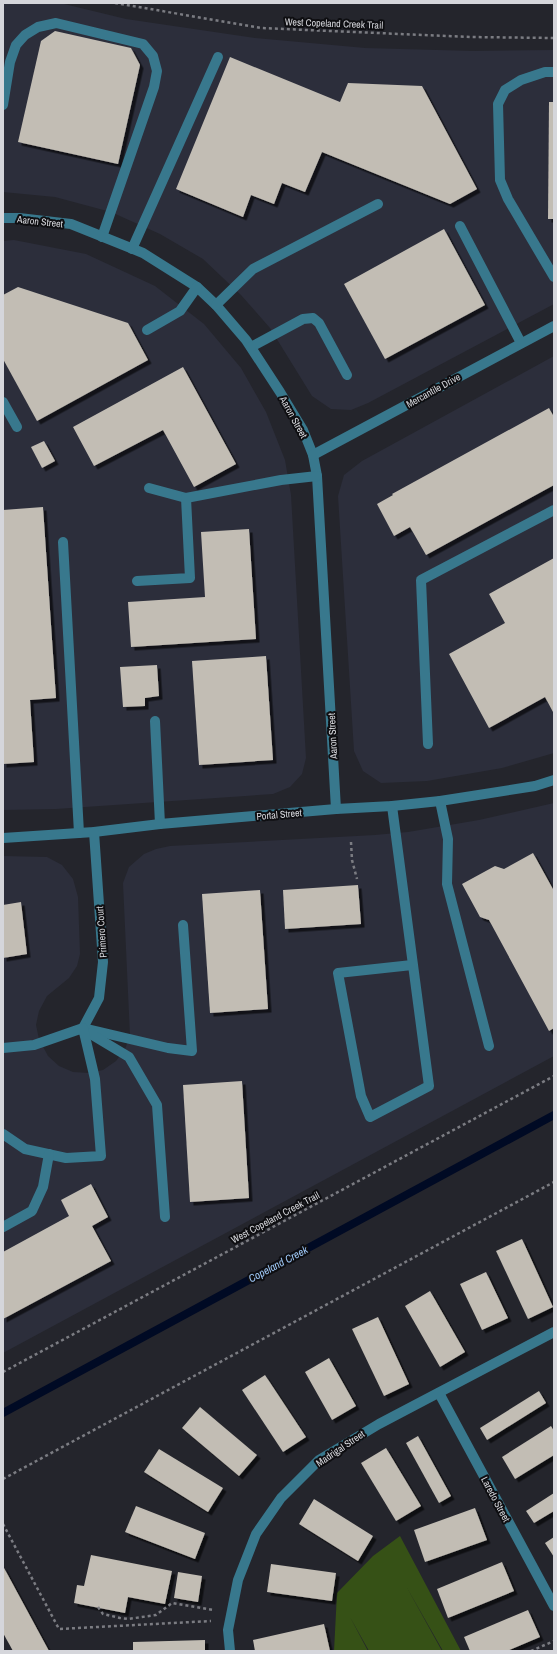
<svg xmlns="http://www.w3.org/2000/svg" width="557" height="1654" font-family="'Archivo Narrow',sans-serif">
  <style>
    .built { fill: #2c2e3b }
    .green { fill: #365116 }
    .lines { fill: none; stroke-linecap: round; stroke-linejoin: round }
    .stream { stroke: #000a24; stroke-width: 8 }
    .building { fill: #c2bdb4; filter: url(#shadow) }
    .path { stroke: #7b7c82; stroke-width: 2.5; stroke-dasharray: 3 3; stroke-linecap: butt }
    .minor { stroke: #38788d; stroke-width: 10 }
    .labels { text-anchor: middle; stroke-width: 4; stroke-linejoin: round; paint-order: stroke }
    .street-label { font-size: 10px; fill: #d5d6db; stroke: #0e0e11 }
    .water-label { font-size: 11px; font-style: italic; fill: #9fc8f7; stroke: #0e0e11 }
  </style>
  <defs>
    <filter id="shadow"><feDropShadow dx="3.5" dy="3.5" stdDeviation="0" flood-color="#0009"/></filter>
  </defs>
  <rect width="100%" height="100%" fill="#24252c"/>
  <!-- built -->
  <g class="built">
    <polygon points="3,3 60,3 126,19 255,38 365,48 473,51 554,50 554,304 368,403 351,410 331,409 312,396 270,328 241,295 203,259 160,234 111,212 55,197 3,192"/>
    <polygon points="14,240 86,254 155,286 204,324 241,368 266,412 285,460 291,495 306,758 302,774 290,787 273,794 56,809 3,810 3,241"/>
    <polygon points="554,356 554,753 502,768 427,781 381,783 363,771 354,751 338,496 344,475 362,461"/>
    <polygon points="554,803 554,1056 3,1353 3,856 47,857 62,865 73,879 78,897 80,954 77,966 69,978 47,996 39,1011 36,1025 39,1039 48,1056 59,1066 73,1072 89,1073 103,1070 116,1061 125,1049 130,1036 123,883 129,867 144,854 156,849 170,846 375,835 408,832 479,820"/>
  </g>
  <!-- green -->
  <polygon class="green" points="400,1536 461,1651 443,1651 406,1586 442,1651 369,1651 350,1617 368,1651 334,1651 337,1593 373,1556"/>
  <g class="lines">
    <!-- stream -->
    <polyline class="stream" points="3,1413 554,1115"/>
  </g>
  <!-- building -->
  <g class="building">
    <polygon points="55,31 131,48 140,65 118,164 18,142 41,41"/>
    <polygon points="230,57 340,102 348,83 422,86 477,189 450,204 322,152 305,192 282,183 274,204 251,195 243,217 176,189"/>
    <polygon points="549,102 554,102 554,219 548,219"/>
    <polygon points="444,229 485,305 385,359 344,284"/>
    <polygon points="18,287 128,323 148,360 37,421 3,359 3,295"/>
    <polygon points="183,367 236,464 194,487 163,430 94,466 73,427"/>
    <polygon points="549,408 554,417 554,485 426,555 410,527 394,536 377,504 393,495 392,494"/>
    <polygon points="44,441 55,461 42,468 31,447"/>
    <polygon points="43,507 56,698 30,700 34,762 3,764 3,510"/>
    <polygon points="249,529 256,639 131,647 128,602 205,597 201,532"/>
    <polygon points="554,558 554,711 553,712 545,697 489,728 449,654 505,623 489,594"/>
    <polygon points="266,656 273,760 199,765 192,661"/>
    <polygon points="157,665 159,696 145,698 145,706 123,707 120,667"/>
    <polygon points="533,853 554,891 554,1028 549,1031 489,920 480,917 462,884 495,866 504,869"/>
    <polygon points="358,885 361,924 285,929 283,890"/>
    <polygon points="260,890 268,1009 210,1013 202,894"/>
    <polygon points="21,902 27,954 3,958 3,905"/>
    <polygon points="242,1081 249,1198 190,1202 183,1085"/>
    <polygon points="91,1184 108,1217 92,1226 111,1261 3,1319 3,1252 69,1216 61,1200"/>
    <polygon points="522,1239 553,1307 528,1319 496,1251"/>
    <polygon points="486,1272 508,1318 482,1330 460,1284"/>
    <polygon points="430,1291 465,1352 440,1367 405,1306"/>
    <polygon points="378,1317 409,1384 384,1396 352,1329"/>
    <polygon points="329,1358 356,1406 332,1420 305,1372"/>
    <polygon points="265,1375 306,1437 283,1452 242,1390"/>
    <polygon points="539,1391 546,1403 487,1440 480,1428"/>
    <polygon points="200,1407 257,1455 239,1476 182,1428"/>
    <polygon points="551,1426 554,1431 554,1455 515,1479 502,1457"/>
    <polygon points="418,1436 451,1496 439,1503 406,1443"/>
    <polygon points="386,1448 421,1506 396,1521 361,1463"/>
    <polygon points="159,1449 223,1488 208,1512 144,1472"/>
    <polygon points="554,1493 554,1511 534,1523 526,1511"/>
    <polygon points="314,1499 373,1536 358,1561 299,1524"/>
    <polygon points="136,1506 205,1533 195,1559 125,1532"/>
    <polygon points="475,1508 487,1540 425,1562 414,1530"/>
    <polygon points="554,1537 554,1557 545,1543"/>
    <polygon points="91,1555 172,1571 165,1604 128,1597 125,1613 74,1603 77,1585 84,1586"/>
    <polygon points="502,1562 514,1591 448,1618 437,1589"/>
    <polygon points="271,1564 336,1573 332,1601 267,1592"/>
    <polygon points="3,1566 49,1651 13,1651 3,1633"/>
    <polygon points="178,1572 202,1576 198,1602 174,1598"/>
    <polygon points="528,1610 540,1637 507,1651 470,1651 464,1637"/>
    <polygon points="324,1624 330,1651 255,1651 253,1640"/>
    <polygon points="205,1640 205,1651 133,1651 133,1642"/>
  </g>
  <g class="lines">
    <!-- path -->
    <g class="path">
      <polyline points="115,3 261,28 470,37 554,38"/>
      <polyline points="351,842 352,860 357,879"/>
      <polyline points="3,1372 554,1076"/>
      <polyline points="3,1479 554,1182"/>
      <polyline points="3,1524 59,1629 211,1621"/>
      <polyline points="98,1607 103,1614 120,1618 128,1619 156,1615 172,1603 213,1610"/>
      <polyline points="531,1651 554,1641"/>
    </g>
    <!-- minor -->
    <g class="minor">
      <polyline points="554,72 545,72 521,80 505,90 498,104 500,180 508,199 554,277"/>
      <polyline points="3,105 10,62 16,45 25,35 38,27 56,23 143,44 153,56 157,71 154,87 102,237"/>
      <polyline points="3,218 19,218 71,224 143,253 197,287 216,305 246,340 280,392 303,430 313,455 317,476 336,809"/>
      <polyline points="460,226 521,343"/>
      <polyline points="132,249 218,57"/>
      <polyline points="216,305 253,269 378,204"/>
      <polyline points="147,330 180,311 197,287"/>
      <polyline points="251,347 303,319 313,318 319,323 347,375"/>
      <polyline points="3,402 17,427"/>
      <polyline points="313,455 554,326"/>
      <polyline points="149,488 186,498"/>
      <polyline points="63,542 79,833"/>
      <polyline points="137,581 190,578 186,498 281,480 317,476"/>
      <polyline points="155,721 160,824"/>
      <polyline points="428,744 421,580 554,510"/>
      <polyline points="440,801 448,839 447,884 489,1046"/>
      <polyline points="392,806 429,1086 370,1117 361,1096 338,973 412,965"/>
      <polyline points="3,838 94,832 160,824 336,809 392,806 440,801 535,786 554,780"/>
      <polyline points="83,1028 168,1048 192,1051 183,925"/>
      <polyline points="83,1028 99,998 103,962 94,832"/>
      <polyline points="89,1033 129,1057 157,1105 165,1217"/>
      <polyline points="3,1048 34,1045 83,1028 95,1079 101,1156 66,1158 25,1149 3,1134"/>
      <polyline points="3,1227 32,1211 43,1187 49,1154"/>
      <polyline points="439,1393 554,1606"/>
      <polyline points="230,1651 228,1630 238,1580 256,1534 281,1498 319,1460 379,1424 554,1332"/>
    </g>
  </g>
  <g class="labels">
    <!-- street labels -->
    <g class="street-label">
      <text transform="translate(334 23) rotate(2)" y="4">West Copeland Creek Trail</text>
      <text transform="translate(40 221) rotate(6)" y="4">Aaron Street</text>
      <text transform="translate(433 390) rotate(-29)" y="4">Mercantile Drive</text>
      <text transform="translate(294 417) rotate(61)" y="4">Aaron Street</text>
      <text transform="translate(332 736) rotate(-93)" y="4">Aaron Street</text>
      <text transform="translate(279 814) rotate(-5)" y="4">Portal Street</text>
      <text transform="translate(101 932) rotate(-94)" y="4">Primero Court</text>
      <text transform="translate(275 1217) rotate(-28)" y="4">West Copeland Creek Trail</text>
      <text transform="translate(340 1448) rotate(-34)" y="4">Madrigal Street</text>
      <text transform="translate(496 1499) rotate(62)" y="4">Laredo Street</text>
    </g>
    <!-- water labels -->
    <g class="water-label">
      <text transform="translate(278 1264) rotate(-28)" y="4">Copeland Creek</text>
    </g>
  </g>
  <!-- border -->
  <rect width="557" height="1654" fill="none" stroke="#d5d6db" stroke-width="8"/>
</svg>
